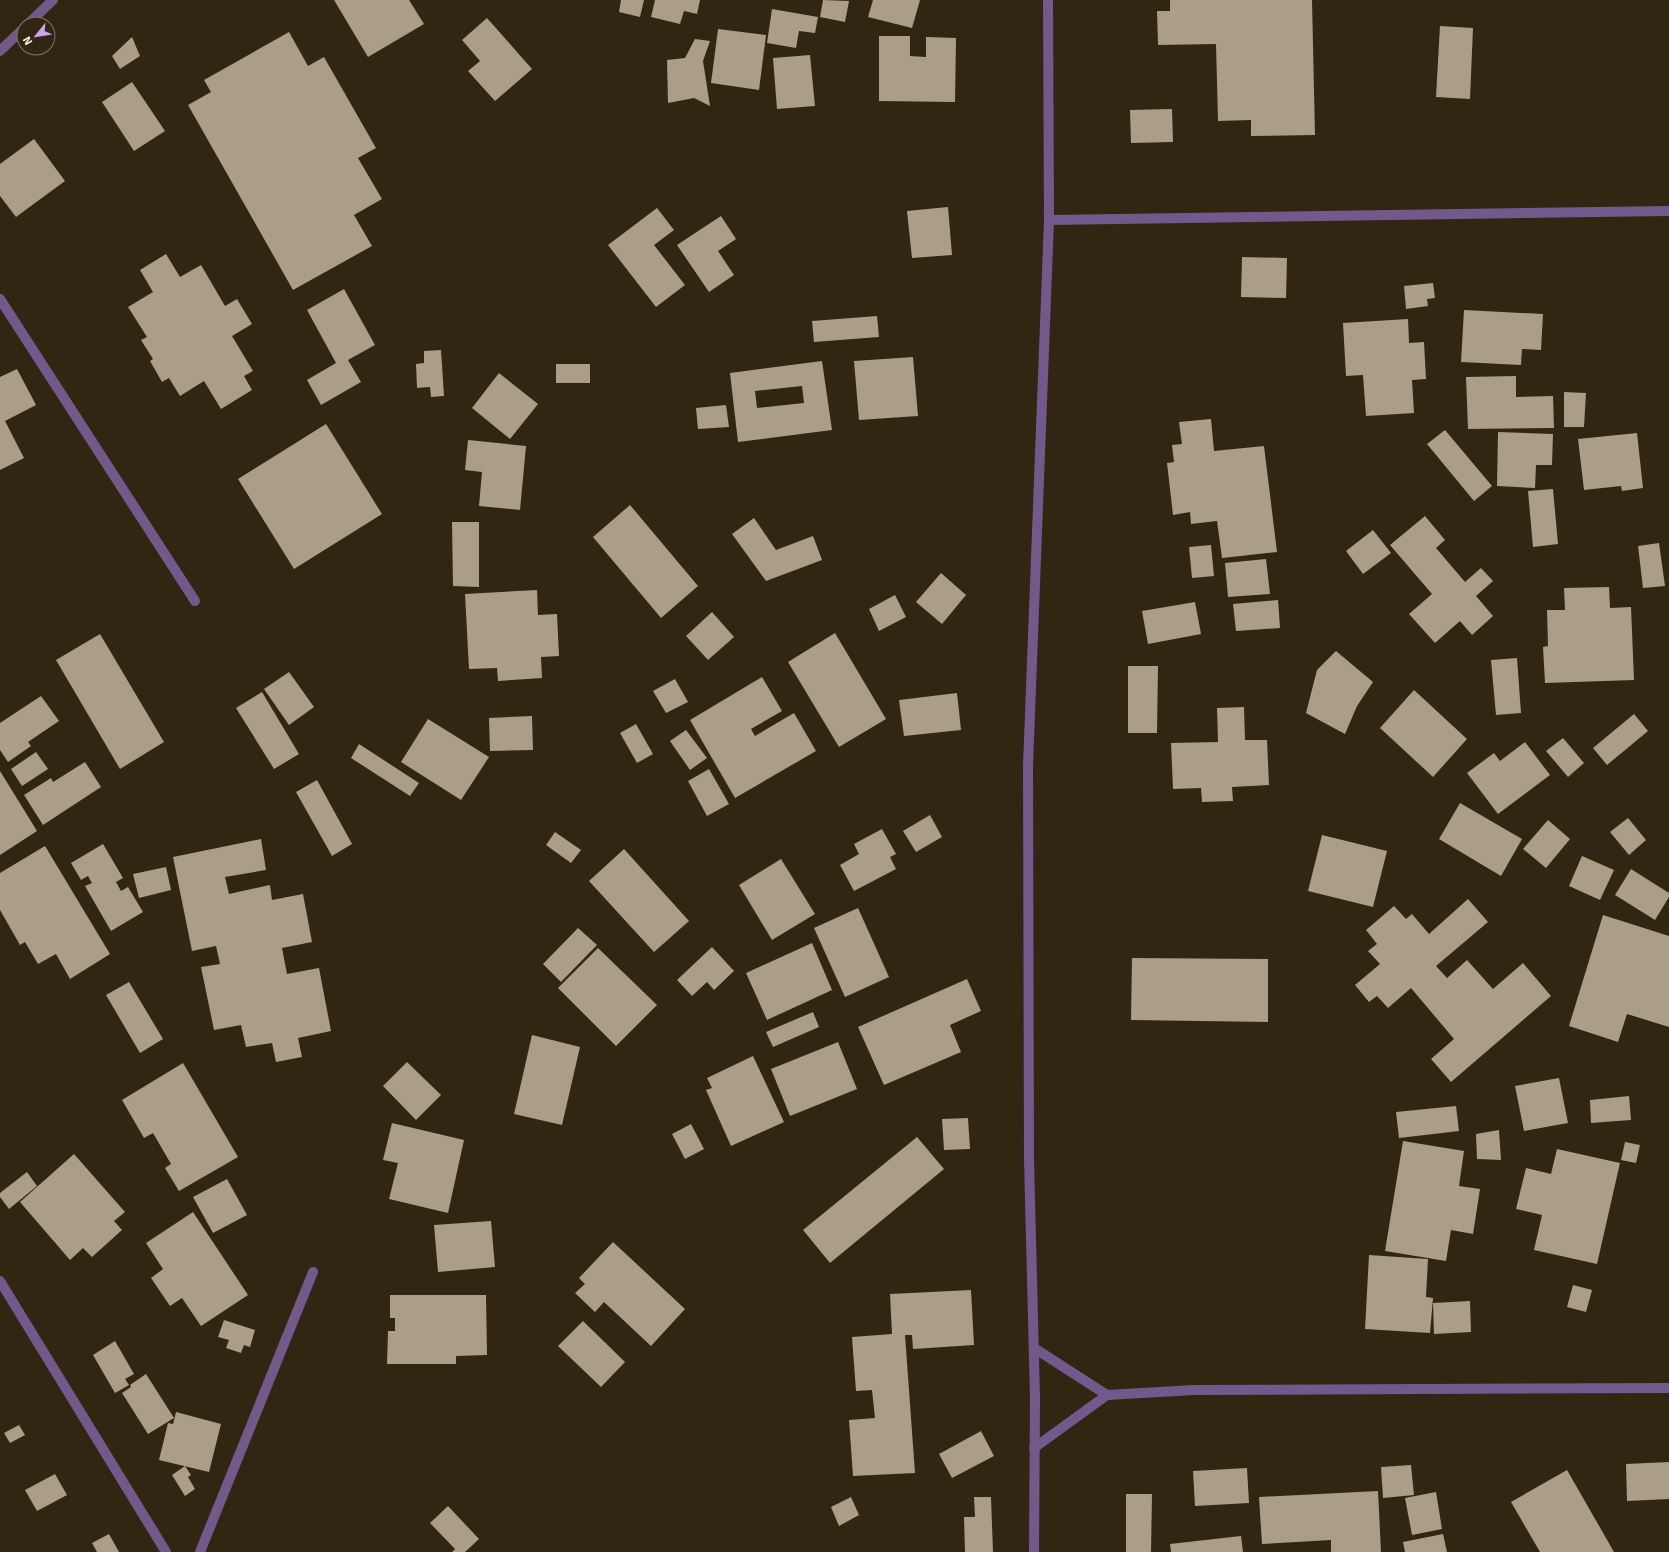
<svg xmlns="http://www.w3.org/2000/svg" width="1669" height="1552" font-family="Signika,sans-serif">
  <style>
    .building { fill: #ab9e86; fill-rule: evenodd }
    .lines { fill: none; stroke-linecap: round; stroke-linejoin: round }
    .minor { stroke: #72598b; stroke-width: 10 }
    .tertiary { stroke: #72598b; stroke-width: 10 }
  </style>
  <rect width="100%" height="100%" fill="#312611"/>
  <!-- building -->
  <g class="building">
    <polygon points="334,0 409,0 424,24 368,57"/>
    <polygon points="621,0 644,0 640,17 619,12"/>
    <polygon points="655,0 700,0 697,14 684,11 680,24 651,17"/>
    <polygon points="823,0 849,1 845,22 820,17"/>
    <polygon points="873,0 920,0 912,28 868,17"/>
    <polygon points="1170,0 1312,0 1315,135 1251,136 1251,120 1218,121 1216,44 1158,45 1157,11 1170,11"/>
    <polygon points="772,9 818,17 815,33 799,31 796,48 767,43"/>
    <polygon points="487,18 532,69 495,101 468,71 480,61 462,40"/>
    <polygon points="1440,26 1473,28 1470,99 1436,97"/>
    <polygon points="718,29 766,35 759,90 711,83"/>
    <polygon points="289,32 308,66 324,57 376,148 358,158 382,199 354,215 372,246 293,290 188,105 211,92 204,80"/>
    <polygon points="879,36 910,36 910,56 926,57 926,37 956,38 955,102 879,101"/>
    <polygon points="132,37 140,56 120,69 112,56"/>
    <polygon points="695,39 710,41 703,61 710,106 694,98 668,103 667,60 685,58"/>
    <polygon points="810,55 815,106 777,109 773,58"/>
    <polygon points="132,82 165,131 134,151 102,102"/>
    <polygon points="1172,109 1173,142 1131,143 1130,110"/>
    <polygon points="34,139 65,181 16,217 0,196 0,164"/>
    <polygon points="948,207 952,255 912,258 907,211"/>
    <polygon points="657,208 674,230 654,245 685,285 656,307 608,245"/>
    <polygon points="721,216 736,239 718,251 734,275 709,292 677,245"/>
    <polygon points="166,254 180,277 201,265 225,306 237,299 252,324 232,336 253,371 244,376 252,390 221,409 204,381 180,396 169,378 162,382 150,361 153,359 141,340 147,337 128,307 153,292 140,270"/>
    <polygon points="1242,257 1287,258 1286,298 1241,297"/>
    <polygon points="1433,283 1435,298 1427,299 1428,306 1406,309 1404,286"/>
    <polygon points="344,289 375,345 348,360 361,382 321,405 307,380 336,363 307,310"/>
    <polygon points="1464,310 1543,314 1541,350 1522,349 1521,365 1461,362"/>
    <polygon points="877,316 879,337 814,342 812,321"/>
    <polygon points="1408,319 1409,343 1424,342 1426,379 1412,380 1414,413 1366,416 1363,375 1346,376 1343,323"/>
    <polygon points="441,350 444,396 431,397 430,387 417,388 416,364 424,363 424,351"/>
    <polygon points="913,357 918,416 859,420 854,361"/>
    <path d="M822,361l10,69 -94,12 -8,-69zM802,386l2,17 -47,5 -2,-17z"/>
    <rect x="556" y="364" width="34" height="19"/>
    <polygon points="17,369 36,405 5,421 24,458 0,470 0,377"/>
    <polygon points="499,373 538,404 510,439 472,408"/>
    <polygon points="1516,376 1516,397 1553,396 1554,428 1468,429 1466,377"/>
    <polygon points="1564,392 1586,393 1584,427 1564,427"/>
    <polygon points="726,405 729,427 698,429 696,408"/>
    <polygon points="1211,419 1214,451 1264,446 1277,552 1222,558 1217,521 1191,524 1190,512 1173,515 1167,463 1174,462 1172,445 1182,444 1179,422"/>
    <polygon points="326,424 382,514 294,569 238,479"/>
    <polygon points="1445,430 1492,486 1474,501 1427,444"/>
    <polygon points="1498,432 1553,434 1552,465 1536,465 1535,488 1497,486"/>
    <polygon points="1637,433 1643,488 1622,491 1621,486 1584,490 1578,439"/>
    <polygon points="468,440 526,446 520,510 479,506 482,472 465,470"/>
    <polygon points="1553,489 1558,544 1533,547 1528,491"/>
    <polygon points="630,505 698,586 661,618 593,537"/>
    <polygon points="1425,516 1445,540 1436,548 1465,582 1481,568 1493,581 1476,596 1493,616 1472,635 1460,621 1435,643 1409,614 1432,594 1390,545"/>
    <polygon points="754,518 776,550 813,536 822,560 766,581 732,534"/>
    <polygon points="452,522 479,522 479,587 453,586"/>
    <polygon points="1373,530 1391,553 1363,574 1346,551"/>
    <polygon points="1659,543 1665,586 1643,588 1638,546"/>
    <polygon points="1211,545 1214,576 1192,578 1189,547"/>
    <polygon points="1266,559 1270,594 1228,597 1225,563"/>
    <polygon points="941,573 966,595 942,624 916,602"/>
    <polygon points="1609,587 1610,608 1631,607 1634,680 1545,683 1543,647 1548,646 1547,610 1565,610 1564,588"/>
    <polygon points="537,590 538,615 557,614 559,656 541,657 542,678 498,681 497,668 469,669 465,594"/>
    <polygon points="895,595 906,617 879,631 869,609"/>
    <polygon points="1278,600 1280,628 1236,631 1233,604"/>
    <polygon points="1195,602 1201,634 1148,644 1142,611"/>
    <polygon points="712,612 734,637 708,660 686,636"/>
    <polygon points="835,633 886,719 839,747 788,662"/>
    <polygon points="100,634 164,742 120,769 56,660"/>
    <polygon points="1336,651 1373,682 1357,706 1345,734 1306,713 1317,670"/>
    <polygon points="1517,658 1521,713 1496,715 1491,660"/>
    <polygon points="1128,666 1158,666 1157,733 1128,733"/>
    <polygon points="289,672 314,707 289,725 264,689"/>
    <polygon points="762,677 782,711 751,729 755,736 794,713 816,751 735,798 690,720"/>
    <polygon points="675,679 688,702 666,713 653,691"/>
    <polygon points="1414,690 1467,739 1433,777 1380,728"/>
    <polygon points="262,692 299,754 274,769 236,708"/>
    <polygon points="957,693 961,730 904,736 899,700"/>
    <polygon points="41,696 59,721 28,742 31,746 8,762 0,750 0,723"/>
    <polygon points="1244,707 1245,740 1267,740 1269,785 1232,787 1233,801 1202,802 1201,788 1173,789 1171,743 1218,742 1217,708"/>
    <polygon points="1634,714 1648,731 1607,765 1593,748"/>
    <polygon points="532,716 533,750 490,751 489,718"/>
    <polygon points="428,719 489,757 461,800 401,762"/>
    <polygon points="636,724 653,754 637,763 620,733"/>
    <polygon points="686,730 707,758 690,770 670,741"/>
    <polygon points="1563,738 1584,763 1568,777 1546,751"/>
    <polygon points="1525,742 1550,775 1498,814 1467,773 1494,753 1500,761"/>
    <polygon points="359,744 419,783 410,796 351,758"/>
    <polygon points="36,752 48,769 22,786 11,769"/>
    <polygon points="85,762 101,787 43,825 24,795 51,778 53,782"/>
    <polygon points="709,769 729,804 707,816 688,781"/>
    <polygon points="0,771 37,831 0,855"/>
    <polygon points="317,780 352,844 332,856 296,792"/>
    <polygon points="1460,803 1522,839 1501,876 1439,839"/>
    <polygon points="930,815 942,837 916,852 903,831"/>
    <polygon points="1628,818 1646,840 1629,855 1610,832"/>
    <polygon points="1548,820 1570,839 1546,868 1523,849"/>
    <polygon points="882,829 896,854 890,857 896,869 854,891 840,865 859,854 854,844"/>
    <polygon points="555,832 581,850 571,863 546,845"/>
    <polygon points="1322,835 1387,851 1373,907 1308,891"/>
    <polygon points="261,839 266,870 225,877 229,894 270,885 272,900 303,894 312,942 282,948 287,974 319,968 331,1031 298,1038 302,1057 276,1062 272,1043 246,1047 241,1025 214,1030 201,967 220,964 216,946 192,951 173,857"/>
    <polygon points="103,844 123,878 116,882 121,891 128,887 143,912 111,931 85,886 92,883 88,876 81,880 71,863"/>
    <polygon points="45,846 110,954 70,979 56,954 38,964 25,942 20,945 0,910 0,873"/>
    <polygon points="624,849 689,921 654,952 589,881"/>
    <polygon points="1582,856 1614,870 1600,900 1569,886"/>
    <polygon points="781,859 815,914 772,940 739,885"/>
    <polygon points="166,867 171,890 139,898 133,874"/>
    <polygon points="1631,869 1669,893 1669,897 1655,920 1615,895"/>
    <polygon points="1468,899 1488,922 1436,966 1447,978 1467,960 1493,989 1523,963 1551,996 1451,1082 1431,1059 1454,1039 1411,988 1388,1008 1377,996 1369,1002 1355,985 1380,964 1368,951 1377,944 1366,930 1394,906 1406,919 1412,914 1429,934"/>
    <polygon points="858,908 889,977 845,997 814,928"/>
    <polygon points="1603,915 1669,936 1669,1027 1627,1014 1618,1042 1569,1026"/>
    <polygon points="578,928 597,945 561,982 543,964"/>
    <polygon points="812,943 832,990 767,1020 746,973"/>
    <polygon points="712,947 734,971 714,990 707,982 692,996 677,980"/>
    <polygon points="598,948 657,1005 616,1046 558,988"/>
    <polygon points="1132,958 1268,959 1268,1022 1131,1020"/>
    <polygon points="967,979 981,1011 950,1025 961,1052 884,1085 858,1027"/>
    <polygon points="129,982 163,1039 140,1053 106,995"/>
    <polygon points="813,1012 819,1027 773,1047 766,1032"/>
    <polygon points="532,1035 580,1047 562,1125 514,1114"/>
    <polygon points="838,1042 857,1089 790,1116 771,1069"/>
    <polygon points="753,1056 784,1122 731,1146 706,1090 712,1088 707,1078"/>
    <polygon points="407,1062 441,1095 416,1120 383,1086"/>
    <polygon points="183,1063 238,1157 179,1191 165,1168 171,1164 153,1133 144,1138 122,1100"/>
    <polygon points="1559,1078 1568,1123 1524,1131 1515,1086"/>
    <polygon points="1629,1096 1631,1120 1591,1123 1590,1100"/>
    <polygon points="1456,1106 1459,1131 1399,1138 1396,1112"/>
    <polygon points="968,1118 970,1149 944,1150 942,1119"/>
    <polygon points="392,1123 464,1140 448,1213 389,1199 398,1163 383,1160"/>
    <polygon points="691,1124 704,1149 685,1159 672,1134"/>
    <polygon points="1499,1130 1501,1160 1477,1159 1476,1134"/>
    <polygon points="917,1137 944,1169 830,1263 803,1230"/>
    <polygon points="1403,1141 1464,1151 1459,1186 1480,1189 1473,1234 1451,1230 1446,1261 1385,1251"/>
    <polygon points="1625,1142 1640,1145 1636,1163 1621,1160"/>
    <polygon points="1557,1149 1620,1163 1597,1264 1534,1250 1542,1215 1516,1209 1526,1168 1551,1174"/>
    <polygon points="74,1154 125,1212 114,1221 122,1230 92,1257 83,1248 70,1260 20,1202"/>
    <polygon points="27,1172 37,1186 9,1209 0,1197 0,1193"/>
    <polygon points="227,1179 247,1215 213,1233 193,1197"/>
    <polygon points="193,1212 248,1295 201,1326 182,1298 170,1306 151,1278 163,1269 146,1243"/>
    <polygon points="491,1221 495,1267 438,1272 434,1225"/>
    <polygon points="613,1242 685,1309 651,1346 604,1302 595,1312 575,1293 585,1284 579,1278"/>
    <polygon points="1369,1255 1428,1259 1426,1297 1433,1298 1430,1333 1365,1329"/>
    <polygon points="1573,1285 1592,1290 1586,1312 1567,1307"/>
    <polygon points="971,1290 974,1345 913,1349 912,1335 905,1335 915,1473 853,1476 849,1420 875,1418 872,1390 856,1391 852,1337 892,1334 890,1294"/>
    <polygon points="390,1295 486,1295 487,1355 456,1356 456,1364 387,1364 388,1331 395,1331 395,1318 390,1318"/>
    <polygon points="1470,1301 1471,1332 1434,1334 1433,1303"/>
    <polygon points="224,1320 255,1330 250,1347 244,1345 241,1353 226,1348 229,1340 218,1337"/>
    <polygon points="583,1321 625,1362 601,1387 558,1346"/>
    <polygon points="115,1341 134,1374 125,1379 129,1385 115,1393 93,1355"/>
    <polygon points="146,1374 174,1418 148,1434 122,1393 131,1387 130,1385"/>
    <polygon points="176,1412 221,1424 209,1472 159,1460 168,1423 173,1424"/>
    <polygon points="19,1425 25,1435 10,1443 4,1433"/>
    <polygon points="981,1431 994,1456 952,1478 939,1454"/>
    <polygon points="1669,1462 1669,1499 1627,1501 1626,1464"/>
    <polygon points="1411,1465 1414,1495 1383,1498 1381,1467"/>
    <polygon points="185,1466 191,1475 188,1477 195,1489 185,1496 172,1475"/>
    <polygon points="1247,1468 1249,1503 1195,1506 1193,1471"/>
    <polygon points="1567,1470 1614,1552 1540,1552 1511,1502"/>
    <polygon points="55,1474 67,1495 37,1511 25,1490"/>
    <polygon points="1378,1491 1381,1552 1331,1552 1331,1540 1262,1544 1259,1497"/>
    <polygon points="1436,1492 1442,1529 1412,1535 1405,1498"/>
    <polygon points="1126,1494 1152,1494 1151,1552 1126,1552"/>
    <polygon points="851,1497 859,1515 839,1526 831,1507"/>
    <polygon points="974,1497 991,1497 993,1552 965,1552 964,1517 975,1517"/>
    <polygon points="448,1506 479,1539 465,1552 452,1552 455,1549 430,1523"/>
    <polygon points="109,1534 119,1552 97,1552 92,1543"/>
    <polygon points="1443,1534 1447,1552 1405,1552 1403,1542"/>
    <polygon points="1241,1536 1243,1552 1171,1552 1170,1544"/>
  </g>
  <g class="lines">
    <!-- minor -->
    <g class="minor">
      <polyline points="1049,220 1669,211"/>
      <polyline points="0,299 195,601"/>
      <polyline points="0,1281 166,1552"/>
      <polyline points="1034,1348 1107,1395"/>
      <polyline points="1034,1448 1107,1395 1194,1390 1669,1388"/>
      <polyline points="200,1552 313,1272"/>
    </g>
    <!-- tertiary -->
    <g class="tertiary">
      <polyline points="28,24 53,0"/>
      <polyline points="0,51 24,28"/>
      <polyline points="1034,1552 1035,1398 1029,1159 1028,766 1049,220 1048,0"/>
    </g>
  </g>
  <!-- north arrow -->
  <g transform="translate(36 36) rotate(240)"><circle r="19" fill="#312611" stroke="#817765"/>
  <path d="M0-3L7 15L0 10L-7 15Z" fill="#c9a5ee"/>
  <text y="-6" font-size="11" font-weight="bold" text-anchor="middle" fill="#f8f1e4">N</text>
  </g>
</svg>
